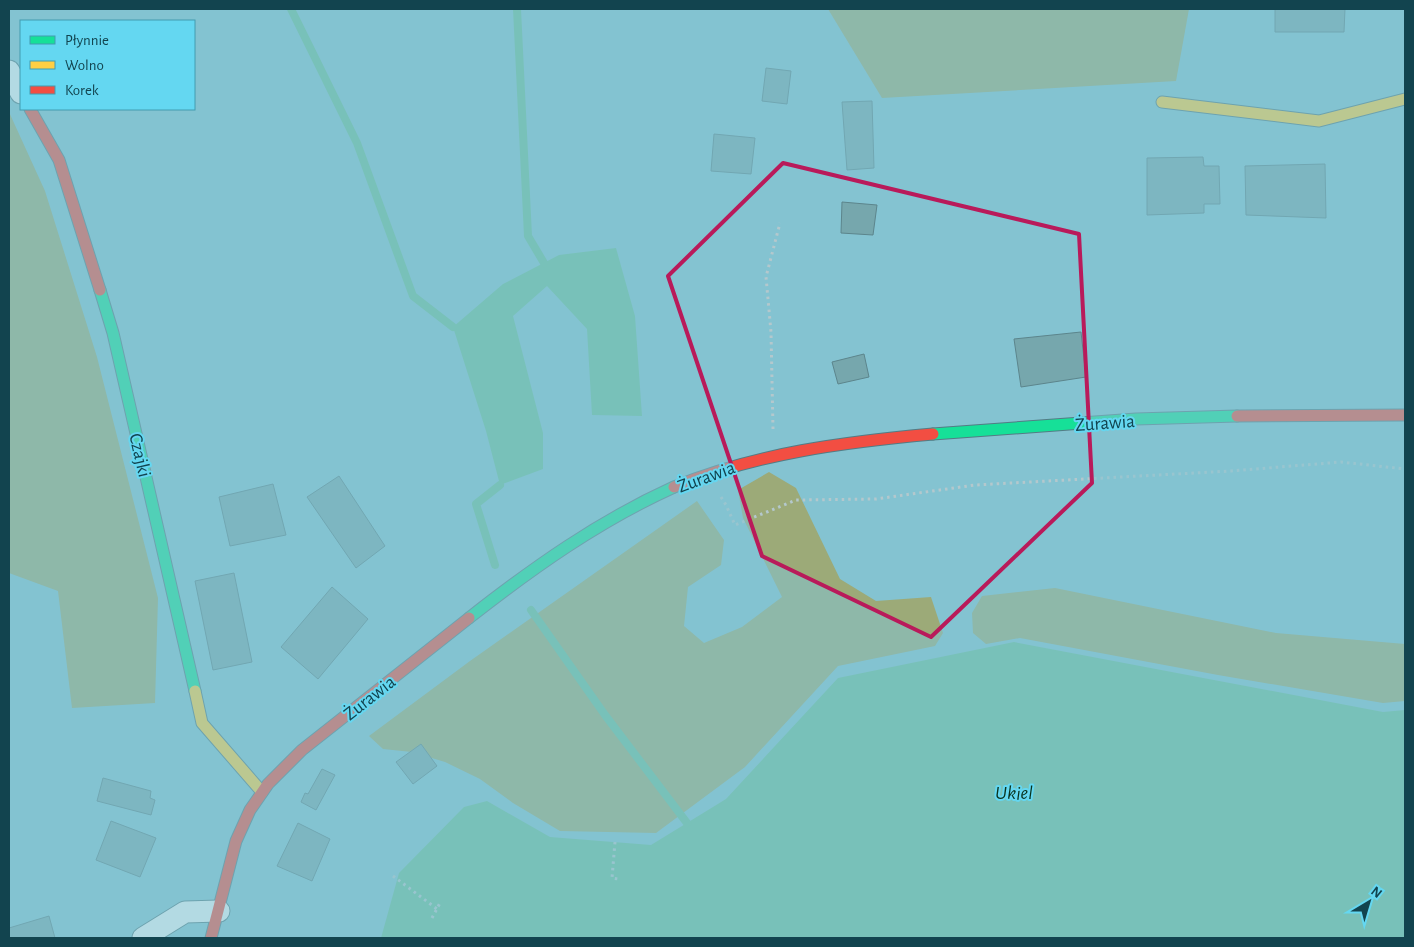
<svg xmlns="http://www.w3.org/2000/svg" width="1414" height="947" font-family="'Alegreya Sans',sans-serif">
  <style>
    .forest { fill: #9caa78 }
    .water { fill: #6cbf9b }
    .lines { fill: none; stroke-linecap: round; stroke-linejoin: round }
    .stream { stroke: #6cbf9b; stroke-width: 8 }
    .building { fill: #76a7ad; stroke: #5c858c }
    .street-casing { stroke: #537c85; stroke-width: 23 }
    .fast-casing { stroke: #537c85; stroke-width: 13 }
    .slow-casing { stroke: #537c85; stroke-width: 13 }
    .jam-casing { stroke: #537c85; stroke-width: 13 }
    .path { stroke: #b4c8cd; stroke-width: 3; stroke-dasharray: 2.5 4; stroke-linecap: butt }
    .street { stroke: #edf6f8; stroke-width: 21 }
    .fast { stroke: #16e098; stroke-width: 11 }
    .slow { stroke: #ffcf43; stroke-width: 11 }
    .jam { stroke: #f24e42; stroke-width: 11 }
    .marked { fill: none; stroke: #b91a5a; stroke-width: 4; stroke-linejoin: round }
    .labels { text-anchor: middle; stroke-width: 4; stroke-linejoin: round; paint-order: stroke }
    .street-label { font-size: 19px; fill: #12444f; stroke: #64d7f1 }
    .water-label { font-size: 20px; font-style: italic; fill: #09321c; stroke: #64d7f1 }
  </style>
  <rect width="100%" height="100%" fill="#84c3d1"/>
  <!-- forest -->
  <g class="forest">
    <polygon points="828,9 1189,9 1176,81 882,98"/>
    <polygon points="9,112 45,191 97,357 158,598 155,703 72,708 58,591 9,573"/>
    <polygon points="769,472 796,488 840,579 876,601 931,597 943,633 935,646 838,666 745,767 656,833 560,831 513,803 480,779 445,762 412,752 383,749 369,736 470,661 697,501 724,540 721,565 688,587 684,626 704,643 742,627 782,597 743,518 738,490"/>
    <polygon points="1055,588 1276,633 1405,644 1405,701 1383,703 1218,675 1020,638 986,644 973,633 972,613 982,596"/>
  </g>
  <!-- water -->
  <g class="water">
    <polygon points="616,248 635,316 642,416 592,415 587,329 547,286 513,316 543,433 543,469 500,485 486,431 453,327 503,284 559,255"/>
    <polygon points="1014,642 1383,712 1405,710 1405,938 381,938 399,873 464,807 487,801 550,837 651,845 726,799 838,678"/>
  </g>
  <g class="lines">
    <!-- stream -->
    <g class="stream">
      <polyline points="291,9 357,143 413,296 453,327"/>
      <polyline points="517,9 528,236 544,263"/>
      <polyline points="495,565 476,504 500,485"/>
      <polyline points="531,610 605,715 687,823"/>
    </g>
  </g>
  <!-- building -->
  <g class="building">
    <polygon points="1275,9 1345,9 1344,32 1275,32"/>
    <polygon points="766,68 791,71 787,104 762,101"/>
    <polygon points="872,101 874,168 847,170 842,102"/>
    <polygon points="714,134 755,138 751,174 711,171"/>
    <polygon points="1203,157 1204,166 1219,166 1220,204 1204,204 1204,213 1147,215 1147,158"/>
    <polygon points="1325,164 1326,218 1246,215 1245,166"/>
    <polygon points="842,202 877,205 873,235 841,233"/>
    <polygon points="1081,332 1086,377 1021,387 1014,339"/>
    <polygon points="864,354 869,377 838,384 832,362"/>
    <polygon points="339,476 385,546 356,568 307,497"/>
    <polygon points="273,484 286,535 230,546 219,497"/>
    <polygon points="234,573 252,662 213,670 195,581"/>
    <polygon points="332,587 368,619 318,679 281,647"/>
    <polygon points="421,744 437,766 413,784 396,762"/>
    <polygon points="322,769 335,775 316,810 301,802 305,793 308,794"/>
    <polygon points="103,778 151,791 150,798 155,800 151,815 97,801"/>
    <polygon points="111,821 156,838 140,877 96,860"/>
    <polygon points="298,823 330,839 312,881 277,866"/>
    <polygon points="49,916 55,938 9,938 9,928"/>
  </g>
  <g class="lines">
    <!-- street casing -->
    <g class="street-casing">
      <g id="street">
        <polyline points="9,71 21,93"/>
        <polyline points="143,938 185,912 219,911"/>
      </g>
    </g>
    <!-- fast casing -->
    <g class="fast-casing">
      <g id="fast">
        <polyline points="100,290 113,333 195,691"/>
        <polyline points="933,434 1136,419 1237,416"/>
        <path d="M469,618c65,-51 130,-97 205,-131"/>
      </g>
    </g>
    <!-- slow casing -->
    <g class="slow-casing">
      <g id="slow">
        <polyline points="1162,102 1319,121 1405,99"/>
        <polyline points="195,691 202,723 262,792"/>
      </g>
    </g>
    <!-- jam casing -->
    <g class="jam-casing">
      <g id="jam">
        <polyline points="30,109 59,160 100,290"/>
        <polyline points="1237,416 1405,415"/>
        <path d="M674,487c83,-34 171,-45 259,-53"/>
        <polyline points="211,938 236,841 250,810 268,784 302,750 469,618"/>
      </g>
    </g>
    <!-- path -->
    <g class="path">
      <polyline points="773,429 771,332 766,277 780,223"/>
      <polyline points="721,497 726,505 735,525 796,500 876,499 975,485 1231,471 1341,462 1405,469"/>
      <polyline points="615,842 612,878 618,879"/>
      <polyline points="393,876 437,909"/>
      <polyline points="432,918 440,903"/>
    </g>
    <!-- street -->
    <use href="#street" class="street"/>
    <!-- fast -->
    <use href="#fast" class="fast"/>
    <!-- slow -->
    <use href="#slow" class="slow"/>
    <!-- jam -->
    <use href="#jam" class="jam"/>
  </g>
  <!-- marked area -->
  <path d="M0 0H1414V947H0ZM783,163l296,71 13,249 -161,154 -169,-81 -94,-280z" fill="#84c3d1" fill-opacity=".55" fill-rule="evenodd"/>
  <path class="marked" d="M783,163l296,71 13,249 -161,154 -169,-81 -94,-280z"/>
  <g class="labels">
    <!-- street labels -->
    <g class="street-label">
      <text transform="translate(1105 422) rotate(-4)" y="7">Żurawia</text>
      <text transform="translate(141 455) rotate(77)" y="7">Czajki</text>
      <text transform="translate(706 476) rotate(-20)" y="7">Żurawia</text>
      <text transform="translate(369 697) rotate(-38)" y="7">Żurawia</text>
    </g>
    <!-- water labels -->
    <g class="water-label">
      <text x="1014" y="799">Ukiel</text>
    </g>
  </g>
  <!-- border -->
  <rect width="1414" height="947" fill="none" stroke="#12444f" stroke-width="20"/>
  <!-- legend -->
  <rect x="20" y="20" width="175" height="90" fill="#64d7f1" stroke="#439cb0"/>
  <rect x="30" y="36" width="25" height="8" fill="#16e098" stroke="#439cb0"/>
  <text x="65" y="45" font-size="15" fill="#12444f">Płynnie</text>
  <rect x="30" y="61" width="25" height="8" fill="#ffcf43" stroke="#439cb0"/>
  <text x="65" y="70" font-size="15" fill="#12444f">Wolno</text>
  <rect x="30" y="86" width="25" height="8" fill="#f24e42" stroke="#439cb0"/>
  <text x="65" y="95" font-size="15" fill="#12444f">Korek</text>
  <!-- north arrow -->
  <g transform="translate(1369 902) rotate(38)" stroke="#64d7f1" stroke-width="4" paint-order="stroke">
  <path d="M0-4L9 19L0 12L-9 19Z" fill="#12444f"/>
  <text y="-8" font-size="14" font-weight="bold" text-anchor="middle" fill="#12444f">N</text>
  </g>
</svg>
